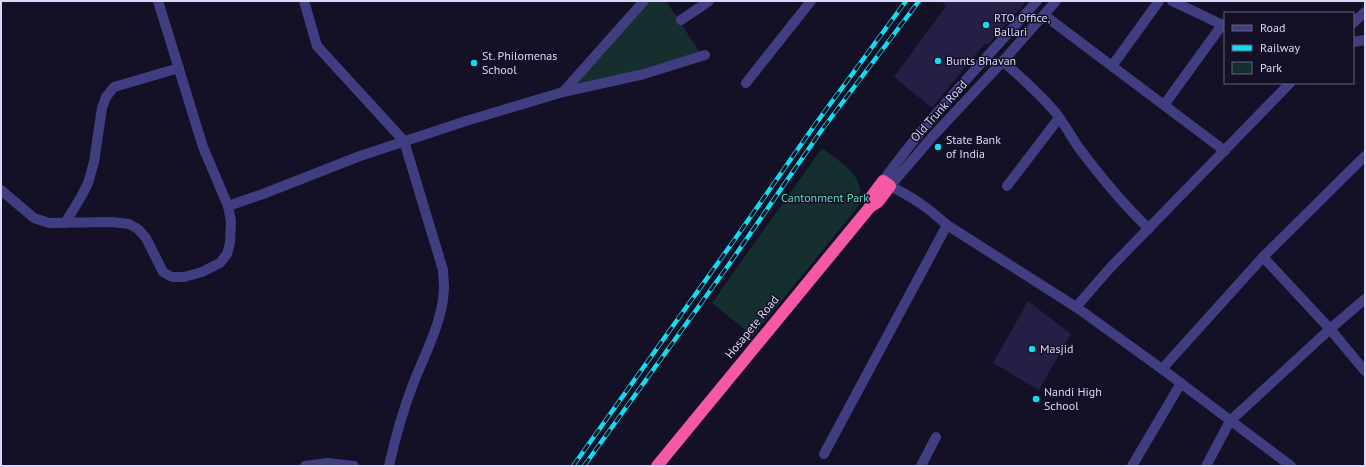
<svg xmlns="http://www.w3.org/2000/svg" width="1366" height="467" font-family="'PT Sans',sans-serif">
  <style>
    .green { fill: #142f2e }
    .building { fill: #251e45 }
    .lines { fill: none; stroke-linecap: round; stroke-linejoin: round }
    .minor { stroke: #403e81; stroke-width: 10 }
    .highway { stroke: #f559a6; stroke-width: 12 }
    .rail-casing { stroke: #0fddf1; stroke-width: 4.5 }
    .rail { stroke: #141025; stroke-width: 3; stroke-dasharray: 9; stroke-linecap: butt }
    .poi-dot { fill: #0fddf1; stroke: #141025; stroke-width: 1.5 }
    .labels { text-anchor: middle; stroke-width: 3; stroke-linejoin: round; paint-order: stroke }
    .poi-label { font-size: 12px; fill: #dbd7fd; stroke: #141025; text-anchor: start }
    .street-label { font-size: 12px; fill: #dbd7fd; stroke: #141025 }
    .park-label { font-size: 12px; fill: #67d9bb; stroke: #141025 }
  </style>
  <rect width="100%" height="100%" fill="#141025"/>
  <!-- green -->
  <g class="green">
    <polygon points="645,1 666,1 701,54 571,88"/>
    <path d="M822,148c11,9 26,17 34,30 5,7 4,17 5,25l-108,133 -41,-33z"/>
  </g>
  <!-- building -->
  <g class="building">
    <polygon points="941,1 1027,1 987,45 985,43 932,108 894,77 946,6"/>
    <polygon points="1028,301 1071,334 1039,390 993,363"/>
  </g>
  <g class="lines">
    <!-- minor -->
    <g class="minor">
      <path d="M304,1l13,45 87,95 39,129c0,6 1,12 1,18 -1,34 -20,67 -32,99 -10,26 -17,52 -23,79"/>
      <path d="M1056,1l-53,60 -70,75 -43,50c24,12 37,21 57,39l129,82 86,62 129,97"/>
      <polyline points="1172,1 1225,26"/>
      <polyline points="1044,15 1225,151"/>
      <polyline points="681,20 709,1"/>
      <polyline points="1353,23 1365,12"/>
      <polyline points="1353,42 1365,40"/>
      <path d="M1003,61c19,18 40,35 56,56 7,10 13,21 20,31 21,28 44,56 70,81"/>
      <polyline points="1112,66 1159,1"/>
      <polyline points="746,83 811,1"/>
      <polyline points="563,92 644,1"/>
      <polyline points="1164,105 1222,25"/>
      <path d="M883,181c46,-64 102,-121 154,-180"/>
      <polyline points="1007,186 1059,118"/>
      <polyline points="1,190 34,218 49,223 112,222 129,224 138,229 146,238 163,272 172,277 184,277 202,272 220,263 227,254 230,243 231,221 228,206 203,147 158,1"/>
      <polyline points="228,206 263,194 360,156 466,121 563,92 644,74 705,55"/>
      <polyline points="65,223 81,197 88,183 94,162 102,108 106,97 114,87 179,68"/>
      <polyline points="1263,257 1330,329 1365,371"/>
      <polyline points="1076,307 1110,268 1290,83"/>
      <polyline points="1162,369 1263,257 1365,156"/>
      <polyline points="824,454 947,225"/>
      <polyline points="305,466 327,463 354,466"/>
      <polyline points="921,466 936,437"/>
      <polyline points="1132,466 1181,383"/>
      <polyline points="1206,466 1230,421 1330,329 1365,299"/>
    </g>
    <!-- highway -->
    <polyline class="highway" points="657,466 870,207 878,202 890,186 883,181 871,197 870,207"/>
    <!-- rail casing -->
    <g class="rail-casing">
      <g id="rail">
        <polyline points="573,466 735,239 814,126 906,1"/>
        <polyline points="584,466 730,263 821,131 919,1"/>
      </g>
    </g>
    <!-- rail -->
    <use href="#rail" class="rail"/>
  </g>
  <!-- markers -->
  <g class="poi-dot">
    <circle cx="986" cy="25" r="4"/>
    <circle cx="938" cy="61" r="4"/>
    <circle cx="474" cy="63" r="4"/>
    <circle cx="938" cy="147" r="4"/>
    <circle cx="1032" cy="349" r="4"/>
    <circle cx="1036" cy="399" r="4"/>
  </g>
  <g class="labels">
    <!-- poi labels -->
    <g class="poi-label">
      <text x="994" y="22">RTO Office,<tspan x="994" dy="14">Ballari</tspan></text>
      <text x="482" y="60">St. Philomenas<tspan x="482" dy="14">School</tspan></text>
      <text x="946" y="65">Bunts Bhavan</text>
      <text x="946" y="144">State Bank<tspan x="946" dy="14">of India</tspan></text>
      <text x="1040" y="353">Masjid</text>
      <text x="1044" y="396">Nandi High<tspan x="1044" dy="14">School</tspan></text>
    </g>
    <!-- street labels -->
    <g class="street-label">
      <text transform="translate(939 111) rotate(-48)" y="4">Old Trunk Road</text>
      <text transform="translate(752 327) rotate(-51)" y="4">Hosapete Road</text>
    </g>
    <!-- park labels -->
    <g class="park-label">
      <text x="825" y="202">Cantonment Park</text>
    </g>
  </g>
  <!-- border -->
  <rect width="1366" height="467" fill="none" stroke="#dbd7fd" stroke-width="4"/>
  <!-- legend -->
  <rect x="1224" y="12" width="130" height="72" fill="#141025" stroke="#64607b"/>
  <rect x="1232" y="25" width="20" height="6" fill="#403e81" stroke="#64607b"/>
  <text x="1260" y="32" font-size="12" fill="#dbd7fd">Road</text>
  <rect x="1232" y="45" width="20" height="6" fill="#0fddf1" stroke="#64607b"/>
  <text x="1260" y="52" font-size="12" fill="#dbd7fd">Railway</text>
  <rect x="1232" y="62" width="20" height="12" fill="#142f2e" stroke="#64607b"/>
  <text x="1260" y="72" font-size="12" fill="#dbd7fd">Park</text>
</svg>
